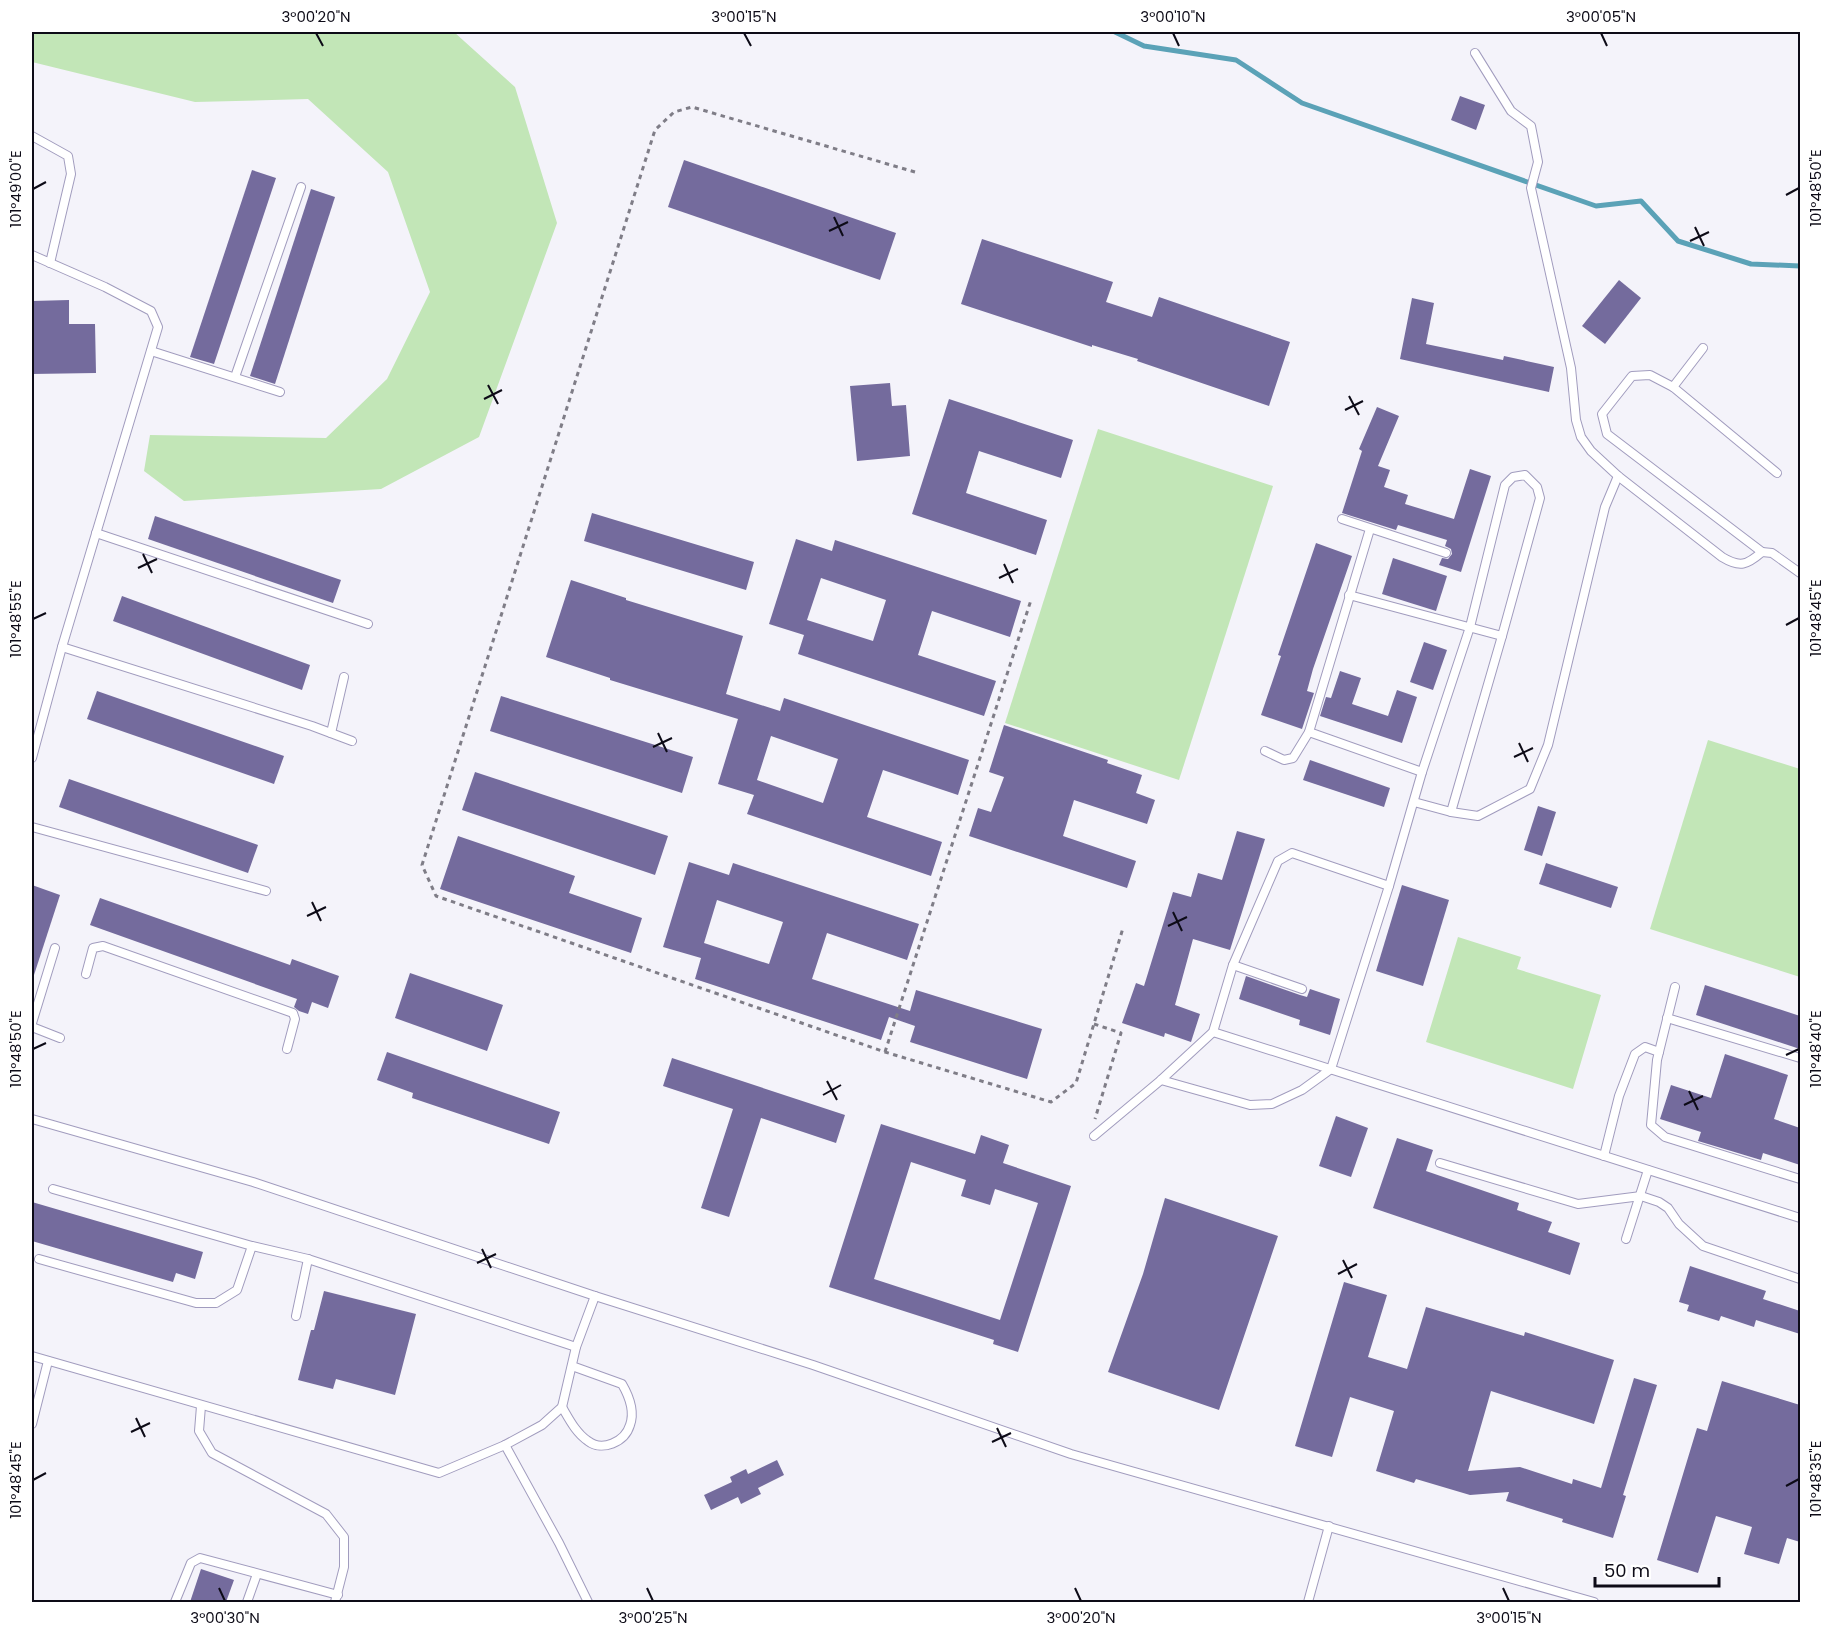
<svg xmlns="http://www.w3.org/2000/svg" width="1832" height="1634" font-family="Poppins,sans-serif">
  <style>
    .green { fill: #c2e6b7 }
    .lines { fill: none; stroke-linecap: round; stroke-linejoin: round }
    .stream { stroke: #5ba2b7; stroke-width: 5 }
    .building { fill: #746b9d; fill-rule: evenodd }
    .lane-casing { stroke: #a19cbe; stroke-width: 10 }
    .path { stroke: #7f7d87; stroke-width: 3; stroke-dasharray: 4.5 4.5; stroke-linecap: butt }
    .lane { stroke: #fff; stroke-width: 8 }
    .ticks { fill: none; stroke: #0d0b17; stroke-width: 2 }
    .neatline { fill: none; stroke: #0d0b17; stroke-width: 2 }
    .ticks-label { font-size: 15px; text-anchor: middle; fill: #0d0b17 }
  </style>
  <rect width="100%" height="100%" fill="#f4f3fa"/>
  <!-- green -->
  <g class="green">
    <polygon points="32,32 454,32 515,87 557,223 479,437 381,489 184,501 144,471 150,435 326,438 387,379 430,292 388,172 308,99 195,102 32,62"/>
    <polygon points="1098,429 1273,486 1179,780 1005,723"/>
    <polygon points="1708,740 1800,769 1800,977 1650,929"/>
    <polygon points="1458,937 1521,957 1517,969 1601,995 1573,1089 1426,1042"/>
  </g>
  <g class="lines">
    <!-- stream -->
    <polyline class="stream" points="1115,32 1144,46 1236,60 1302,103 1596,206 1641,201 1678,241 1751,264 1800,266"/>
  </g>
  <!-- building -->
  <g class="building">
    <polygon points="1460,96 1485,105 1476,130 1451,120"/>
    <polygon points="684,160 896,233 880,280 668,207"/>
    <polygon points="252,170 276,178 214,364 190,357"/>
    <polygon points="311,189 335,197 275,384 250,376"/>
    <polygon points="982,239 1113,282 1106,302 1152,317 1159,297 1290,342 1269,406 1137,361 1138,359 1092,345 1092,347 961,304"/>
    <polygon points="1619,280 1641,298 1605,344 1582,326"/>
    <polygon points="1412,298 1434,303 1426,344 1503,360 1504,356 1554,367 1549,392 1400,359"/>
    <polygon points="69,300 69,324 95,324 96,373 32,374 32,301"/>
    <polygon points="890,383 892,406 906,405 910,456 857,461 850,386"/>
    <polygon points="949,399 1073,440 1061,478 979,451 966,493 1047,520 1036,555 912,514"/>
    <polygon points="1377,407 1399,416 1378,466 1390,470 1384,487 1408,495 1405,504 1454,519 1470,469 1491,476 1461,572 1439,565 1442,558 1448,559 1452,554 1451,549 1445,546 1447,540 1398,525 1396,530 1342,513 1362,451 1359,449"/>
    <polygon points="592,513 754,562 746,590 584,541"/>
    <polygon points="155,516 341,580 333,603 148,539"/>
    <path d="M796,539l36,12 3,-11 186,61 -11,36 -78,-26 -14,44 78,26 -12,35 -186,-62 6,-19 -35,-11zM821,578l65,22 -13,41 -66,-21z"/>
    <polygon points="1316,543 1352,556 1313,669 1307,691 1314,693 1302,729 1261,715 1281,656 1278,655"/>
    <polygon points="1393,558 1447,576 1436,611 1382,594"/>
    <path d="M571,580l55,18v2l117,36 -17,58 54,17 4,-13 185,62 -11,35 -75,-25 -16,47 75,25 -11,34 -184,-62 7,-19 -36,-11 20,-65 -128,-39v-2l-64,-21zM771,736l67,23 -15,44 -66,-23z"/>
    <polygon points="122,596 310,665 302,690 113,621"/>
    <polygon points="1424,642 1447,650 1433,690 1410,682"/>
    <polygon points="1340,671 1361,678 1352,704 1388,716 1397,690 1417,697 1402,743 1320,716 1326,697 1331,698"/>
    <polygon points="97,691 284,756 274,784 87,719"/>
    <polygon points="501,696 693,757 682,793 490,731"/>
    <polygon points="1004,725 1108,760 1107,763 1142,775 1136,793 1155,800 1147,824 1074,800 1063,836 1136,861 1127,888 969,836 978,808 991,812 1004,777 989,772"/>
    <polygon points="1310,760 1390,788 1384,807 1303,780"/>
    <polygon points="475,772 668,836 655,875 462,810"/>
    <polygon points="69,779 258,845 248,873 59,807"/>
    <polygon points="1538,806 1556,812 1542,856 1524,850"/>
    <polygon points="1237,831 1265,839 1230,950 1193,939 1175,1005 1200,1014 1191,1042 1165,1033 1164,1037 1122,1023 1136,983 1144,986 1173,892 1191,897 1198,873 1222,880"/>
    <polygon points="458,836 575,876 569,893 642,918 631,953 440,889"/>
    <path d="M689,862l40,13 4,-12 186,61 -12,36 -80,-27 -15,46 98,32 6,-21 126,39 -15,50 -117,-37 5,-16 -26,-9 -8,23 -186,-61 6,-21 -38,-11zM717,900l66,22 -14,42 -65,-21z"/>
    <polygon points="1546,863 1618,887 1611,908 1539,884"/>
    <polygon points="32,885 60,895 34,975 32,974"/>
    <polygon points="1402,885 1449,900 1423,986 1376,971"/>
    <polygon points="100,898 290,965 292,959 339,976 328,1008 312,1002 308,1014 299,1011 294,1007 297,999 90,925"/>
    <polygon points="410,973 503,1005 487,1051 395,1018"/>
    <polygon points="1246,976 1300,995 1307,997 1310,989 1340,999 1330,1035 1299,1025 1300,1020 1239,999"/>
    <polygon points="1705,985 1800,1016 1800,1049 1696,1015"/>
    <polygon points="387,1052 560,1112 549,1144 412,1098 413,1093 377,1080"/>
    <polygon points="1725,1054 1788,1075 1774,1119 1800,1128 1800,1165 1763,1153 1761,1160 1698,1141 1701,1132 1660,1119 1671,1085 1711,1098"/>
    <polygon points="672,1058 845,1115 836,1143 761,1118 729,1217 701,1208 733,1109 663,1086"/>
    <polygon points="1336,1116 1368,1128 1351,1177 1319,1166"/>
    <path d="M881,1124l94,30 6,-19 28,10 -6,18 68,23 -53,166 -25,-8 1,-4 -165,-53zM911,1162l55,18 -5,16 29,9 5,-16 43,14 -38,117 -126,-41z"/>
    <polygon points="1397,1138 1433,1150 1426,1171 1519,1203 1517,1210 1552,1222 1548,1232 1580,1243 1570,1275 1373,1208"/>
    <polygon points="1165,1198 1278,1236 1219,1410 1108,1372 1143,1274"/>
    <polygon points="32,1202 203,1252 195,1279 176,1273 173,1282 32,1241"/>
    <polygon points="1690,1266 1766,1291 1763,1299 1800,1311 1800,1334 1756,1320 1754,1327 1721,1316 1719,1321 1687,1311 1689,1305 1679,1302"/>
    <polygon points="1344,1282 1387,1295 1368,1357 1407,1369 1426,1307 1524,1336 1525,1332 1614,1360 1594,1424 1491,1391 1468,1471 1520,1467 1572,1484 1573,1479 1601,1488 1634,1378 1657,1385 1623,1495 1626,1496 1613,1538 1562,1522 1563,1519 1506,1501 1509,1492 1470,1495 1416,1479 1414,1483 1376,1471 1394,1411 1350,1397 1332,1457 1295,1446"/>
    <polygon points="324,1291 416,1314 395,1395 336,1379 333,1389 298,1380 311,1330 314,1330"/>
    <polygon points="1722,1381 1800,1405 1800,1542 1787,1538 1779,1564 1744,1554 1752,1527 1716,1516 1698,1573 1657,1560 1697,1428 1707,1431"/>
    <polygon points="777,1460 784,1475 758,1488 761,1494 741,1504 738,1497 711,1510 704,1495 732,1482 730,1477 746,1469 748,1474"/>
    <polygon points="201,1569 234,1580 226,1602 190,1602"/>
  </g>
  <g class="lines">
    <!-- lane casing -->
    <g class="lane-casing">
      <g id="lane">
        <path d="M1475,53l36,58 20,15 7,36 -7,26 40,180 5,52 5,17 10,14 27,25 104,81c18,11 25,8 40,-5l10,1 28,20"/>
        <polyline points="32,136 68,156 71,174 50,263"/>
        <polyline points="32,255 105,287 151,311 158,327 62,647 32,758"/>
        <polyline points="151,351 280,392"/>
        <polyline points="235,377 301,187"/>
        <polyline points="1673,387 1703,348"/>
        <polyline points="1342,519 1446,553"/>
        <polyline points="96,533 368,624"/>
        <polyline points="1762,552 1607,434 1602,414 1632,376 1650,375 1673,387 1777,473"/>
        <polyline points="1349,595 1502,636"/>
        <polyline points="62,647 312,726 352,741"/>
        <polyline points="1309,732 1422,772"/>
        <polyline points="331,733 344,677"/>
        <polyline points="1265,751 1284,760 1293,758 1309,732 1370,529"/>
        <polyline points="1414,802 1451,812 1478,816 1530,789 1548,745 1605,507 1618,476"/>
        <polyline points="32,827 266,891"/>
        <polyline points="1233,965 1302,989"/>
        <polyline points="86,974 93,948 103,946 293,1013 295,1019 287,1049"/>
        <polyline points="1675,987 1657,1060 1651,1125 1665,1137 1800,1179"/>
        <polyline points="1667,1018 1800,1058"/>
        <polyline points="32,1023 55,948"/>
        <polyline points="32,1027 60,1038"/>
        <polyline points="1213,1032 1800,1218"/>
        <polyline points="1161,1080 1250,1105 1272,1104 1302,1090 1331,1069 1389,886 1422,772 1470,627 1505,485 1513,477 1525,475 1537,487 1540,498 1502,636 1451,812"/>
        <polyline points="32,1119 253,1182 595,1296 813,1365 1071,1454 1594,1602"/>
        <polyline points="1094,1136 1161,1080 1213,1032 1233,965 1278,861 1292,853 1389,886"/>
        <polyline points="1604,1156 1619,1096 1635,1054 1645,1047 1659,1052"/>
        <polyline points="1440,1163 1578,1204 1641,1196 1659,1202 1668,1208 1679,1224 1703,1246 1800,1279"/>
        <polyline points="53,1189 252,1246 308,1259 576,1347"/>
        <polyline points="1626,1239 1648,1170"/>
        <polyline points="39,1259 196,1303 216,1303 237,1290 252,1246"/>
        <polyline points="296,1316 308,1259"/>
        <polyline points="32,1356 439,1473 505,1445 542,1425 562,1407 576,1347 595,1296"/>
        <polyline points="201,1406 199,1431 212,1453 326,1514 344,1537 344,1567 335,1602"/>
        <path d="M562,1407c7,12 14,26 26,34 14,11 37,1 42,-16 5,-14 -1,-29 -8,-41l-50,-18"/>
        <polyline points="32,1424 48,1361"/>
        <polyline points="505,1445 559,1543 588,1602"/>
        <polyline points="175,1602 191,1563 200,1558 338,1595"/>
        <polyline points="247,1602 257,1574"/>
        <polyline points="1308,1602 1329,1526"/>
      </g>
    </g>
    <!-- path -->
    <g class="path">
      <polyline points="915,172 692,107 674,112 655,130 422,865 436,896 885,1052 1051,1102 1076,1083 1123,928"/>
      <polyline points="1094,1024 1121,1033 1095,1119"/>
      <polyline points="885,1052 1031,600"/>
    </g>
    <!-- lane -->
    <use href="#lane" class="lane"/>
  </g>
  <!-- ticks -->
  <path class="ticks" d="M316,33l7,13M744,33l7,13M1173,33l6,13M1601,33l6,13M33,189l13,-7M1786,195l13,-7M834,217l9,19M1695,227l9,19M829,231l19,-9M1690,241l19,-9M488,385l10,19M1349,396l10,19M484,399l18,-9M1345,410l18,-9M143,554l9,19M1004,564l9,19M138,568l19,-9M999,578l19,-9M33,619l13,-6M1786,625l13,-7M658,733l9,19M1519,743l9,19M653,747l19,-9M1514,757l19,-9M312,902l9,19M1173,912l9,19M307,916l19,-9M1168,926l19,-9M33,1049l13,-6M1786,1055l13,-6M827,1081l10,19M1689,1091l9,19M823,1095l18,-10M1684,1105l19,-9M482,1249l9,19M1343,1260l9,18M477,1263l19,-9M1338,1274l19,-10M136,1418l9,19M997,1428l9,19M131,1432l19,-9M992,1442l19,-9M33,1480l13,-7M1786,1486l13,-7M219,1588l6,13M647,1588l6,13M1075,1588l6,13M1503,1588l6,13"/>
  <!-- border -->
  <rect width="1832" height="1634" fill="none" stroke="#ffffff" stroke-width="66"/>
  <!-- scale -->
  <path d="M1595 1577v9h124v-9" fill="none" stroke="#0d0b17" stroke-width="3"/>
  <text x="1604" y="1577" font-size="18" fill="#0d0b17" stroke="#ffffff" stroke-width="4.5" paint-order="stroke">50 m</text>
  <rect x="33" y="33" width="1766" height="1568" class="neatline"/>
  <g class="ticks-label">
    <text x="316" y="22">3°00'20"N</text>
    <text x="744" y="22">3°00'15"N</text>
    <text x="1173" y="22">3°00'10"N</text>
    <text x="1601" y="22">3°00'05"N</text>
    <text transform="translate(1816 188) rotate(-90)" y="5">101°48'50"E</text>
    <text transform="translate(16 189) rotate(-90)" y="5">101°49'00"E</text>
    <text transform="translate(1816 618) rotate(-90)" y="5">101°48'45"E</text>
    <text transform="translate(16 619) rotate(-90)" y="5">101°48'55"E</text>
    <text transform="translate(1816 1049) rotate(-90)" y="5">101°48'40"E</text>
    <text transform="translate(16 1049) rotate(-90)" y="5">101°48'50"E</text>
    <text transform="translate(1816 1479) rotate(-90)" y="5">101°48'35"E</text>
    <text transform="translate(16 1480) rotate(-90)" y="5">101°48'45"E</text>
    <text x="225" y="1623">3°00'30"N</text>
    <text x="653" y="1623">3°00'25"N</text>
    <text x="1081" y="1623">3°00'20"N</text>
    <text x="1509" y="1623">3°00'15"N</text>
  </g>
</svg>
